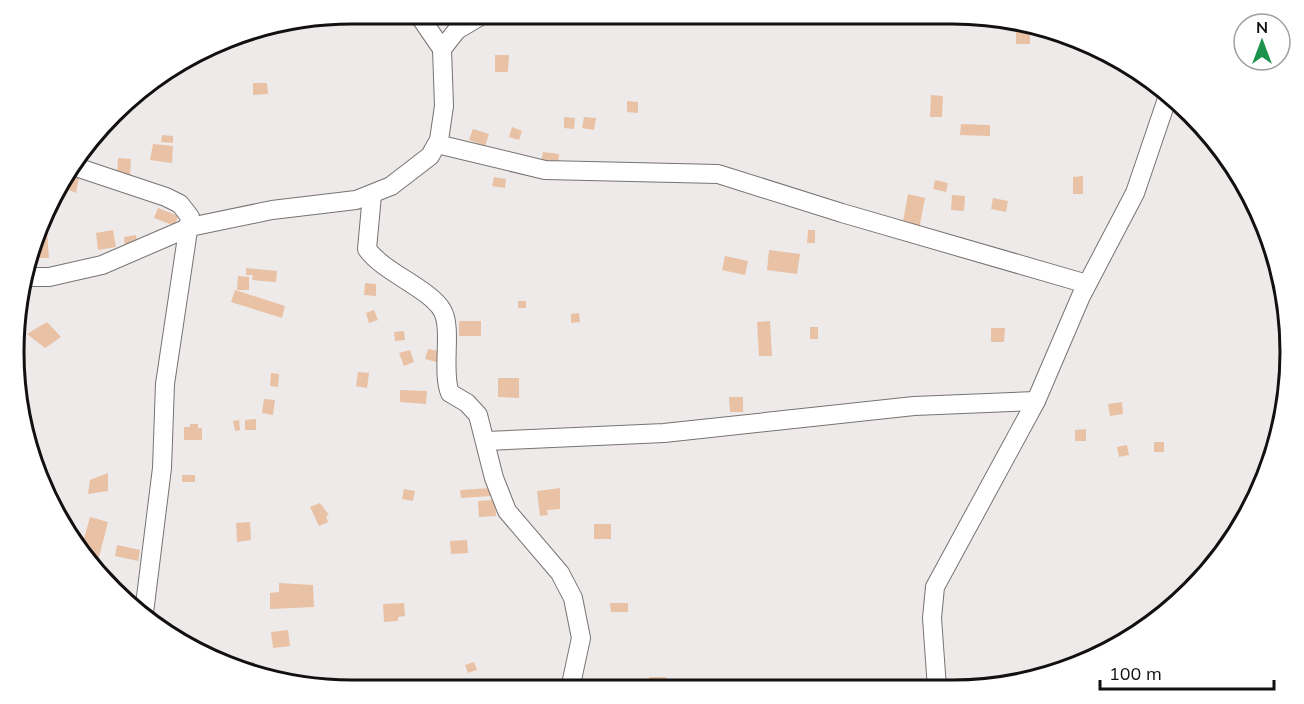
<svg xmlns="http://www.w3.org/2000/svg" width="1304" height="704" font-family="Mulish,sans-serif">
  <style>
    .building { fill: #e9c1a5 }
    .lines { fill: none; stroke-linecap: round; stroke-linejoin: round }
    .minor-casing { stroke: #767372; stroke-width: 20 }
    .minor { stroke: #fff; stroke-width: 18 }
    .rim { fill: none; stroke: #121010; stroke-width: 3 }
  </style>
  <rect width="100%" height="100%" fill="#eeeae9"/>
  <!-- building -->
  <g class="building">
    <polygon points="937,14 950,14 949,18 937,18"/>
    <rect x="1016" y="31" width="14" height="13"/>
    <polygon points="495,55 509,55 508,72 495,72"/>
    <polygon points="253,83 267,83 268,94 253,95"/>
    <polygon points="931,95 943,96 942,117 930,117"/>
    <polygon points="627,101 638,102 638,113 627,112"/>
    <polygon points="564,117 575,118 574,129 564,128"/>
    <polygon points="584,117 596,118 594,130 582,128"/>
    <polygon points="961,124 990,125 990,136 960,135"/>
    <polygon points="512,127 522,131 519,140 509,137"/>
    <polygon points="473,129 489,134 485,146 469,140"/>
    <polygon points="162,135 173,136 173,143 161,142"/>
    <polygon points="153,144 173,146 172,163 150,160"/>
    <polygon points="543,152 559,154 558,165 541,163"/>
    <polygon points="118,158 131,159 130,177 117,176"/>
    <polygon points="65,176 79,178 76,193 60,186"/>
    <polygon points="1083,176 1083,194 1073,194 1073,177"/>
    <polygon points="494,177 506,179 505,188 492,186"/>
    <polygon points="935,180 948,183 946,192 933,189"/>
    <polygon points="908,194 925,198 919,230 902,227"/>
    <polygon points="952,195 965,196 964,211 951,210"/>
    <polygon points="993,198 1008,201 1006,212 991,209"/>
    <polygon points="158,208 178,216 175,226 154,218"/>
    <polygon points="46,218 49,258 28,258 35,243"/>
    <polygon points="113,230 116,247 98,250 96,233"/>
    <polygon points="808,230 815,230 815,243 807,243"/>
    <polygon points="136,235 138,245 125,247 124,237"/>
    <polygon points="769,250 800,254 797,274 767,270"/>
    <polygon points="725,256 748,261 745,275 722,270"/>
    <polygon points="246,268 277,271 276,282 252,280 253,275 246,275"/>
    <polygon points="238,276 249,277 249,290 237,290"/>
    <polygon points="365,283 376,284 376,296 364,295"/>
    <polygon points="235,290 285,306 282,318 231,302"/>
    <rect x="518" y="301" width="8" height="7"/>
    <polygon points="374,310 378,320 369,323 366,313"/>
    <polygon points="579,313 580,322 571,323 571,314"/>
    <rect x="459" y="321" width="22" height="15"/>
    <polygon points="770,321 772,356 759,356 757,322"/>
    <polygon points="47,322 61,337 45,348 27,334"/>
    <rect x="810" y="327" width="8" height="12"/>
    <polygon points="991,328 1005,328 1004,342 991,342"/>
    <polygon points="404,331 405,340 395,341 394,332"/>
    <polygon points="21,345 23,356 16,358 17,346"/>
    <polygon points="428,349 442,352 440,363 425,359"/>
    <polygon points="410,350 414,362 404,366 399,353"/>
    <polygon points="358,372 369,373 367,388 356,386"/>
    <polygon points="271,373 279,374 278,387 270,386"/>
    <polygon points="498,378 519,378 519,398 498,397"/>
    <polygon points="400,390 427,391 426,404 400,402"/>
    <polygon points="729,397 743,397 743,412 730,412"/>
    <polygon points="264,399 275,400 273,415 262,413"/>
    <polygon points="1122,402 1123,414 1110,416 1108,404"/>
    <polygon points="256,419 256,430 245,430 245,420"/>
    <polygon points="239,420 240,430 235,431 233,421"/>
    <polygon points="190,424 198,424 198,428 202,428 202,440 184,440 184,427 190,427"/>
    <polygon points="1086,429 1086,441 1075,441 1075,430"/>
    <rect x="1154" y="442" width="10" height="10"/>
    <polygon points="1127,445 1129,455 1119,457 1117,447"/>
    <polygon points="108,473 108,491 88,494 90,480"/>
    <rect x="182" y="475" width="13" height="7"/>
    <polygon points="490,488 491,496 461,498 460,490"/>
    <polygon points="560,488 560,509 547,510 548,515 540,516 537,491"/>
    <polygon points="404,489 415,491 413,501 402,499"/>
    <polygon points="495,500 496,516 479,517 478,501"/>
    <polygon points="320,503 329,515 326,516 328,522 319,526 310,507"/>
    <polygon points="90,517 108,522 99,557 84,554 81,549"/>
    <polygon points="250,522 251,540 237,542 236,523"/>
    <rect x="594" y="524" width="17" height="15"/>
    <polygon points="467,540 468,553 451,554 450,541"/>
    <polygon points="117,545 140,550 138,561 115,556"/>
    <polygon points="279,583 313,585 314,607 270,609 270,593 279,592"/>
    <polygon points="404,603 405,616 398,617 398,621 384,622 383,604"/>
    <polygon points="610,603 628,603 628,612 611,612"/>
    <polygon points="288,630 290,646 273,648 271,632"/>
    <polygon points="254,662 256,671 247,672 245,665"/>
    <polygon points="474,662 477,670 468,673 465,665"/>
    <polygon points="285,674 287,683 267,679"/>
    <polygon points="649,677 666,677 666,689 643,689 642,685 649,685"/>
  </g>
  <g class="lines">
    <!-- minor casing -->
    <g class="minor-casing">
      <g id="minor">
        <polyline points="418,14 442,49"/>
        <polyline points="437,144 545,170 718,174 842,213 1087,284"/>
        <polyline points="70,165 166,197 180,204 190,217 165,384 162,468 144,613"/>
        <path d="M372,195l-5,54c16,23 63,40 75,61 11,18 -1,61 8,83l17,10 11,12 16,63 13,33 53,62 13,25 8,40 -11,51"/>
        <polyline points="24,277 49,277 102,265 190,227 272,210 356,200 391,186 430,156 439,140 444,106 442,49 457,30 484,14"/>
        <polyline points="486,441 664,433 914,406 1036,401"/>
        <polyline points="937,688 932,618 935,587 1036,401 1081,296 1135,193 1167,99"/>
      </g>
    </g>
    <!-- minor -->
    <use href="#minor" class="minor"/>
  </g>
  <!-- crop -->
  <path d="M0 0H1304V704H0ZM352 24H952A328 328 0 0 1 1280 352V352A328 328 0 0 1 952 680H352A328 328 0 0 1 24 352V352A328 328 0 0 1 352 24Z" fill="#fff" fill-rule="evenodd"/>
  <path class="rim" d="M352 24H952A328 328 0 0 1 1280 352V352A328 328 0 0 1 952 680H352A328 328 0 0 1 24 352V352A328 328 0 0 1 352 24Z"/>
  <!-- north arrow -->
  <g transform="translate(1262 42)"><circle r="28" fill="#ffffff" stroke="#a09f9f" stroke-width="1.5"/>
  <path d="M0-4.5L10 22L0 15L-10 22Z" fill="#1d924d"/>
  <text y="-9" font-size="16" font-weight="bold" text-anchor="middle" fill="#121010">N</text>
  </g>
  <!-- scale -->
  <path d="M1100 680v9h174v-9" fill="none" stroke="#121010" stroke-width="3"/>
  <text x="1109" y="680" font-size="18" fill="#121010" stroke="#ffffff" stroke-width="4.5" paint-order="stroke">100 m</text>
</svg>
